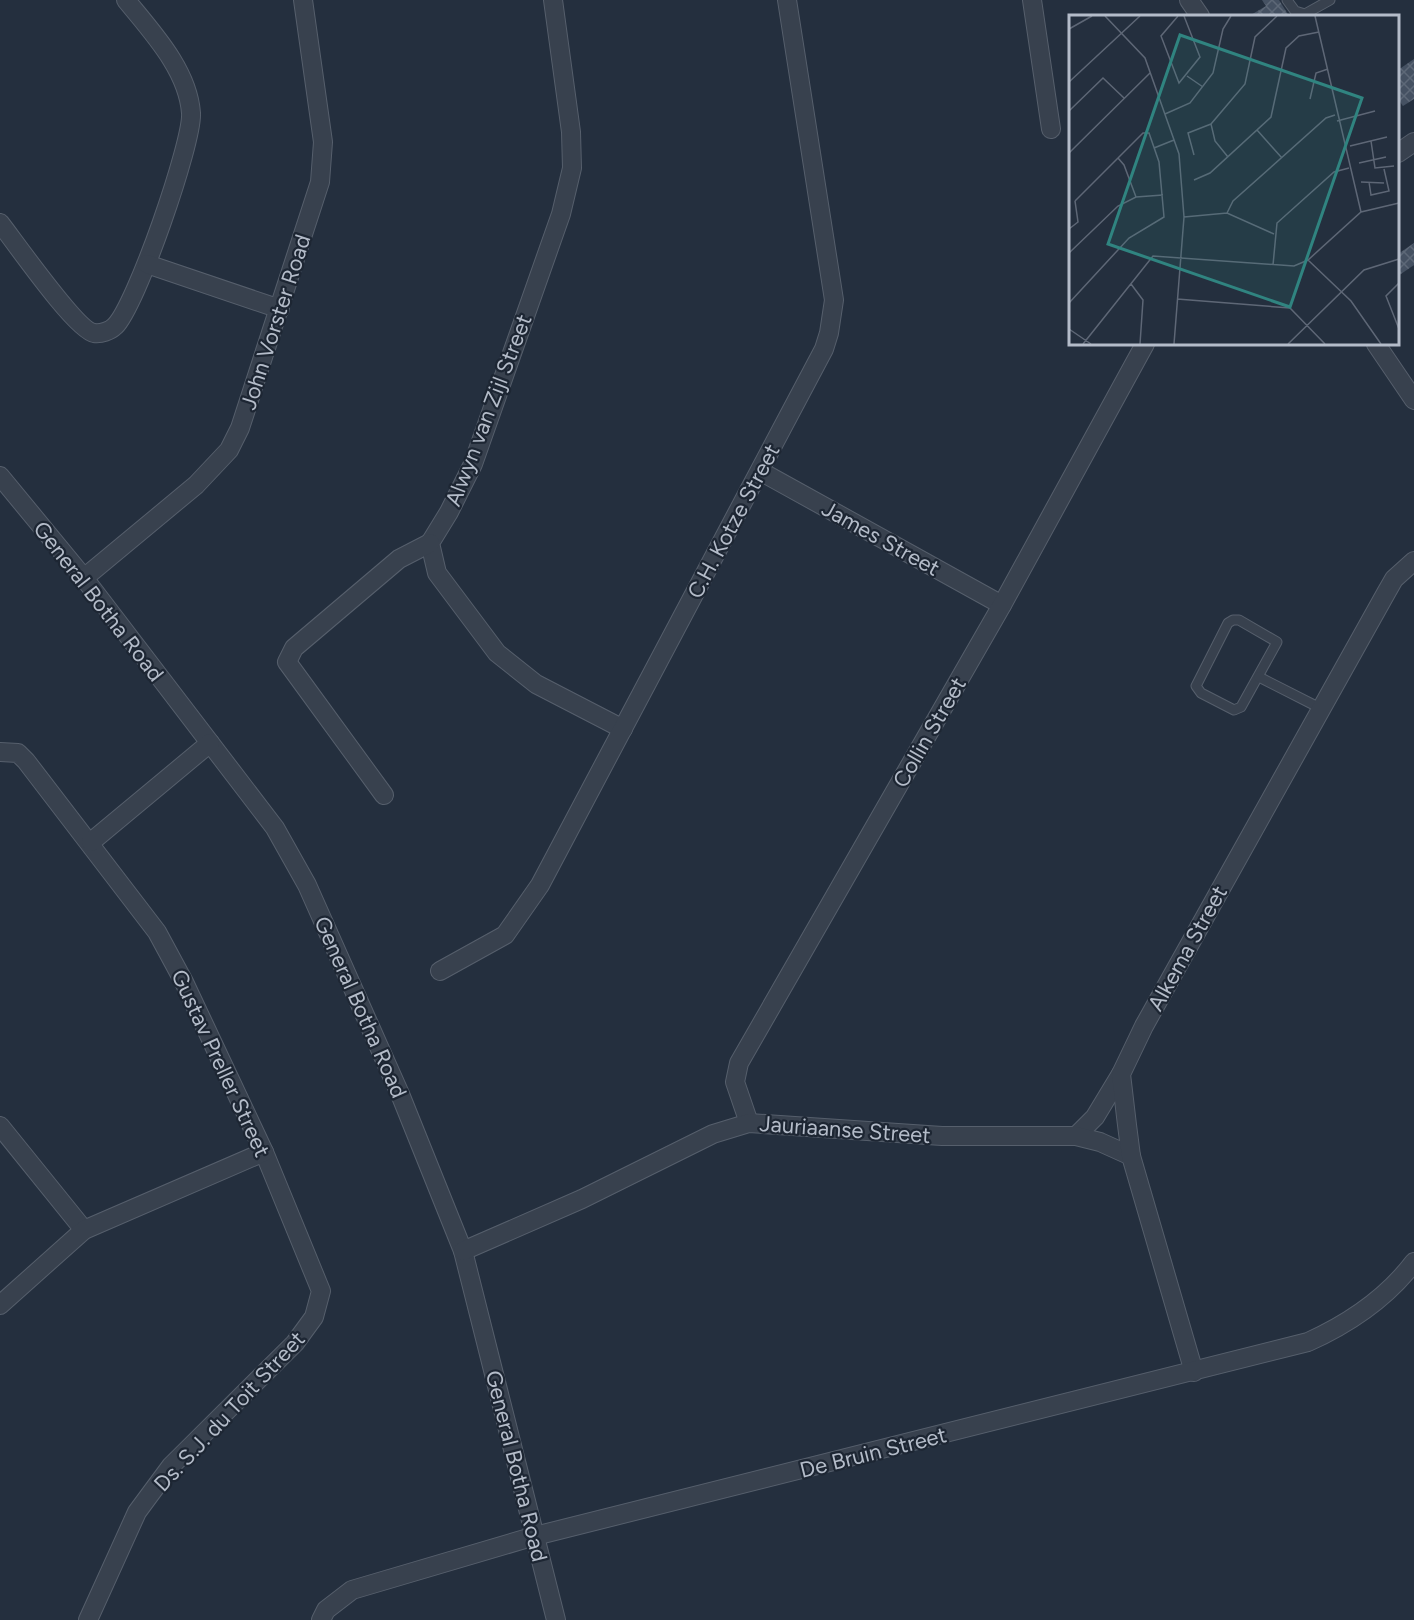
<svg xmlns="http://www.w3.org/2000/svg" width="1414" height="1620" font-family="Figtree,sans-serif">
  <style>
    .building { fill: url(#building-cross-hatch) }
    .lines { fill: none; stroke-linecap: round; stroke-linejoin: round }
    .service-casing { stroke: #565f6c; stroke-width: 11 }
    .minor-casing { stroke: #565f6c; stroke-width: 20 }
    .service { stroke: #38414e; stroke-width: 9 }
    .minor { stroke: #38414e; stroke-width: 18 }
    .labels { text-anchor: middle; stroke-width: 4.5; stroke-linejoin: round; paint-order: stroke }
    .street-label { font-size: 22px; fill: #b4bcc9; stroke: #1d2633 }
    .inset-road { fill: none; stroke: #5e6776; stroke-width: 1.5 }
    .view { fill: #308480; fill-opacity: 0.15; stroke: #308480; stroke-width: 3 }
    .inset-edge { fill: none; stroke: #b4bcc9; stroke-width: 3 }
  </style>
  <defs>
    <pattern id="building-cross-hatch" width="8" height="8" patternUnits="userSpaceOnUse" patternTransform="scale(1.5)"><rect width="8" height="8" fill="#455162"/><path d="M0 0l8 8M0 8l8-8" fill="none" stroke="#5d6877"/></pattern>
  </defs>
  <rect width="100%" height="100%" fill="#242f3e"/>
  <!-- building -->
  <g class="building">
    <polygon points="1262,0 1279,0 1289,16 1249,16 1266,6"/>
    <polygon points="1414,59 1414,99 1403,106 1398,99 1398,70"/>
    <polygon points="1414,243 1414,265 1398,276 1398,254"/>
  </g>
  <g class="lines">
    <!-- service casing -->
    <g class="service-casing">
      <g id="service">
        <polyline points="1287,0 1295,11 1305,14 1330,0"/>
        <polygon points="1233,620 1239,620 1277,642 1241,707 1234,710 1201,693 1196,686 1228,623"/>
        <polyline points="1259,677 1320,708"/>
      </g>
    </g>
    <!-- minor casing -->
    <g class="minor-casing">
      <g id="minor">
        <polyline points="553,0 571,132 572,168 561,214 473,464 449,512 430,543 437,573 497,653 536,684 623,729"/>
        <polyline points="1032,0 1051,129"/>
        <polyline points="1189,0 1200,16"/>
        <polyline points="1398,153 1414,142"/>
        <path d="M0,223c15,19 76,107 94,110 7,1 16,-2 21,-7 21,-20 78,-184 76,-213 -3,-43 -39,-81 -65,-113"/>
        <polyline points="147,264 280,309"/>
        <polyline points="1376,344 1414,400"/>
        <polyline points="760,471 1002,605"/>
        <polyline points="0,476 84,578 275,828 307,885 400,1094 463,1251 556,1620"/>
        <polyline points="84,578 196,485 229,450 240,428 320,182 323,142 303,0"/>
        <polyline points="0,752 18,753 26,761 157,932 184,982 264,1152 321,1291 314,1317 295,1343 171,1466 137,1512 88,1620"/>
        <polyline points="384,795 287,662 294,648 399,559 430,543"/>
        <polyline points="91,842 210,743"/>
        <polyline points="440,971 505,935 540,885 824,349 829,333 834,300 787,0"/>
        <polyline points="749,1123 735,1082 739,1063 1002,605 1145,344"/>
        <polyline points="0,1126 84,1230"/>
        <polyline points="1076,1136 1095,1117 1121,1074"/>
        <polyline points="463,1251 582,1199 713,1134 749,1123 942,1136 1076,1136 1100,1142 1131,1156"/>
        <polyline points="0,1305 84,1230 264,1152"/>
        <polyline points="1194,1372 1131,1156 1127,1125 1121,1074 1144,1026 1386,593 1394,579 1414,561"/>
        <path d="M321,1620l5,-10 26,-20 183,-54 773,-194c42,-19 78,-43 106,-80"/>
      </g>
    </g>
    <!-- service -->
    <use href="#service" class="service"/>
    <!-- minor -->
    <use href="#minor" class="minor"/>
  </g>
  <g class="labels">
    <!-- street labels -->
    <g class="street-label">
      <text transform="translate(275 322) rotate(-72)" y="8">John Vorster Road</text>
      <text transform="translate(488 410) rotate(-69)" y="8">Alwyn van Zijl Street</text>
      <text transform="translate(733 521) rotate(-62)" y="8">C.H. Kotze Street</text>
      <text transform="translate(881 538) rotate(29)" y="8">James Street</text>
      <text transform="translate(99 601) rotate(52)" y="8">General Botha Road</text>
      <text transform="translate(929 732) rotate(-60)" y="8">Collin Street</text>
      <text transform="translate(1187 948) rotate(-61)" y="8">Alkema Street</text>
      <text transform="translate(361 1007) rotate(66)" y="8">General Botha Road</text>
      <text transform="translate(221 1063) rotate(65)" y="8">Gustav Preller Street</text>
      <text transform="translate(845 1129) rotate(4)" y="8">Jauriaanse Street</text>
      <text transform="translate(229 1411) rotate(-47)" y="8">Ds. S.J. du Toit Street</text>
      <text transform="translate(873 1452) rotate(-14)" y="8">De Bruin Street</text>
      <text transform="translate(517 1466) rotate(76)" y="8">General Botha Road</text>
    </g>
  </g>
  <!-- overview -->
  <g transform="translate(1069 15)">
    <rect width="330" height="330" fill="#242f3e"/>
    <path class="inset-road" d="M36,1l40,42 34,96 5,63 -10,127M109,1l-17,20 18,47 21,-26 -16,-41M246,1l46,196M0,14l23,-13M118,61l16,11M0,67l71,-66M241,84l6,-26 12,-4M0,96l34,-33 21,20M96,99l25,-11 23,-30 10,-44 8,-13M268,106l38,-10M188,115l25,28M302,126l4,27 19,-2M281,131l37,-9M85,133l20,-8M0,138l81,-80M125,140l-6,-22 23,-9M159,142l-13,-16 -4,-17 34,-40 10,-47 22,-21M49,143l6,7 12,32M290,148l27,-6M125,165l16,-7 61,-56 15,-69 13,-12 20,-4M292,167l23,1M300,167l2,13 18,-4 -5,-22M158,198l6,-12 93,-83 9,-3M115,202l43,-4 47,21M0,214l9,-7 -3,-21M0,238l49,-47 18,-9 27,-2M239,245l43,41 30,43M204,250l4,-42 57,-51 15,-4M330,268l-13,13 13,33M62,269l12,16 -3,44M108,284l113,9 35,36M0,288l60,-65 35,-21 -5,-55 -10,-29h-6l-68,68M0,314l22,15M14,329l70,-88 141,10 14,-6 53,-48 38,-9M219,329l76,-74 35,-11"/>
    <path class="view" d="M111,20l182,63 -72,209 -182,-63z"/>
    <rect width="330" height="330" class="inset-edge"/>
  </g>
</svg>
